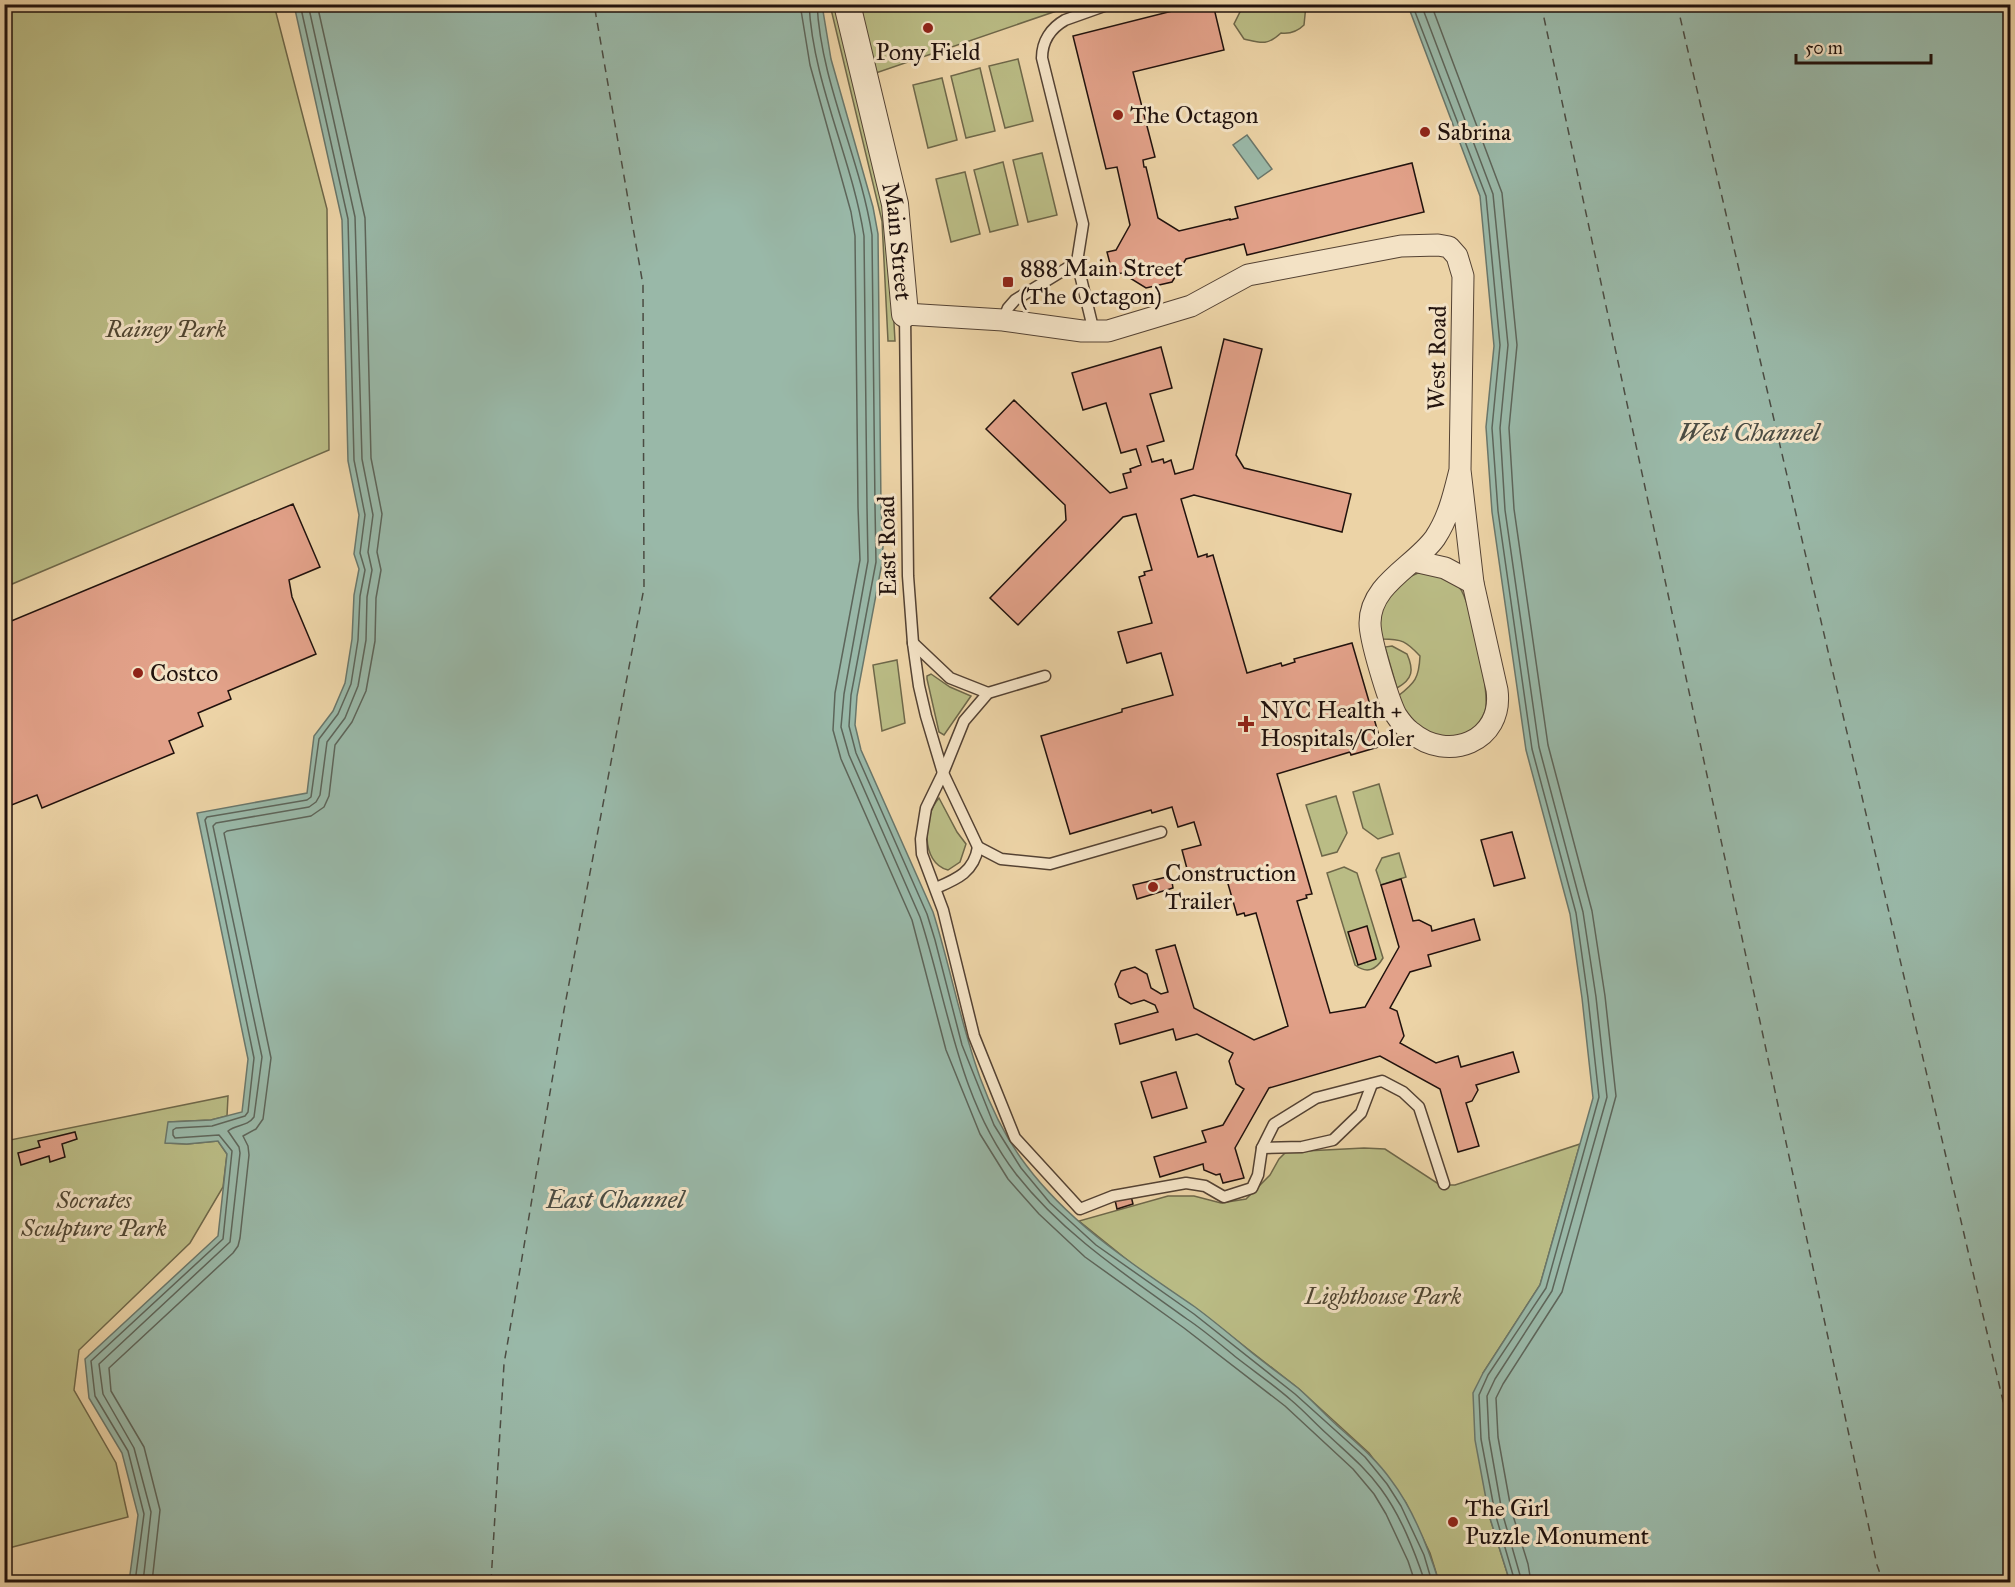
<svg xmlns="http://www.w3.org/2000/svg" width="2015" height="1587" font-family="'IM FELL Great Primer',serif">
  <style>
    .green { fill: #babc85; stroke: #6e6749; stroke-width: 1.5 }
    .water { fill: #99b8a8; stroke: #69766a; stroke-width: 1.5 }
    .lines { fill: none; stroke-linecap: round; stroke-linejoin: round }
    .shore { stroke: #5d655a; stroke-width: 1.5 }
    .ferry { stroke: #4b4c43; stroke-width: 1.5; stroke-dasharray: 8 6; stroke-linecap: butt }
    .building { fill: #e2a189; stroke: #21120d; stroke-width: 1.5 }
    .service-casing { stroke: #544233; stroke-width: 13 }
    .minor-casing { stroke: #544233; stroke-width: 23 }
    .tertiary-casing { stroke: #544233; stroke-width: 28 }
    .service { stroke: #f3e2c5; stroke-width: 10 }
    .minor { stroke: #f3e2c5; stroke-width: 21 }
    .tertiary { stroke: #f3e2c5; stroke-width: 26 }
    .poi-dot { fill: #8f2418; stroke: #f3e2c5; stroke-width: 2 }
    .labels { text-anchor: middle; stroke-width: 6; stroke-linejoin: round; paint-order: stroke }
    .poi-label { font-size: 24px; fill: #21120d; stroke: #f3e2c5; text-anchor: start }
    .street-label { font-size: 24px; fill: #21120d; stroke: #f3e2c5 }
    .park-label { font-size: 24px; font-style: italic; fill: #4f4531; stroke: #f3e2c5 }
    .water-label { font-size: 26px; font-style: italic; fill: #4b4c43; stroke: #f3e2c5 }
  </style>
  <rect width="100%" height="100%" fill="#ecd3a6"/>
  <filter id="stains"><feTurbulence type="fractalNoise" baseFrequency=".00333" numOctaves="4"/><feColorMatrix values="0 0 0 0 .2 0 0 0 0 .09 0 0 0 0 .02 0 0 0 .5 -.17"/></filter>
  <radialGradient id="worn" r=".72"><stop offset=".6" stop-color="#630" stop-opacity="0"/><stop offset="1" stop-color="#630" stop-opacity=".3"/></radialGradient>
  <!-- green -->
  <g class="green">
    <polygon points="5,4 274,5 327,209 329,450 5,587"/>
    <path d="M1247,4l59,1 -2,20c-7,7 -14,9 -23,8 -14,13 -20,10 -37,6l-10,-15 6,-12z"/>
    <polygon points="830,5 836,5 883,190 890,253 895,341 888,341 882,221"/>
    <polygon points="857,5 1074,5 870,75"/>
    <polygon points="1018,59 1033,121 1005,128 989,66"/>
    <polygon points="980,68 995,131 966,138 951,76"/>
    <polygon points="942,78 957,140 928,148 913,85"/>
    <polygon points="1042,153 1057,215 1028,222 1013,160"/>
    <polygon points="1003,162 1018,225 990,232 974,170"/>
    <polygon points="965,172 980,234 951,242 936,179"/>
    <path d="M1418,573c16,0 29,2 41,14 12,13 32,108 26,124 -12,33 -54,32 -76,10 -5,-6 -8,-18 -11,-25 17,-13 21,-18 22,-40 -14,-15 -18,-17 -38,-17l-4,-20 3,-12 19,-26z"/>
    <path d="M1392,646l15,8c7,16 6,25 -10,34l-12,-41z"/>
    <polygon points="897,660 905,723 882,731 873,665"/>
    <polygon points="931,674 950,687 971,696 944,735 939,732 927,679 927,676"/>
    <polygon points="1379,784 1393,834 1378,839 1363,828 1353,792"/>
    <polygon points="1336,796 1347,833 1337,852 1322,856 1306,805"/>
    <path d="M939,798l18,34 9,12 -6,18 -12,8c-28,-7 -25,-54 -9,-72z"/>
    <polygon points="1399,853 1406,877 1381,885 1376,870 1382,858"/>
    <path d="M1344,867l13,6 26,85c-7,12 -16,16 -28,7l-28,-92z"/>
    <polygon points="228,1096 227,1116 211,1120 169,1122 166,1143 187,1144 218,1141 227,1154 223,1187 190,1243 79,1350 74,1390 116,1463 128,1517 5,1549 5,1141"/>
    <polygon points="1580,1144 1540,1285 1483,1373 1489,1515 1510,1582 1439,1582 1430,1553 1406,1503 1369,1453 1299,1389 1198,1310 1136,1267 1079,1221 1168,1196 1194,1196 1221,1203 1246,1199 1270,1175 1279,1159 1286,1152 1364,1148 1385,1149 1440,1185 1455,1185"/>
  </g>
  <!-- water -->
  <g class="water">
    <path d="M294,5h528l9,54 42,148 5,27 3,272 2,40 -1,17 -25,133 -2,29 6,25 72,162c27,85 37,179 93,253 45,60 108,100 169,142 19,14 38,30 56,45 16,13 32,24 47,36 15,13 28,28 43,41 18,16 36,31 50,51 23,30 37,67 48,102h-1310l9,-67 -16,-62 -33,-55 -4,-39 133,-123 9,-82 -9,-13 -31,3 -22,-1 3,-21 43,-2 31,-8 6,-53 -51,-246 110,-20 7,-57 19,-25 12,-28 7,-44 2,-44 5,-26 -5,-15 5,-39 -11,-54 -6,-241z"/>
    <polygon points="1405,5 2010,5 2010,1582 1510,1582 1489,1515 1475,1440 1473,1393 1483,1373 1540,1285 1593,1098 1582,998 1570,914 1526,750 1492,512 1486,427 1494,346 1480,196 1410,11"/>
    <polygon points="1247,135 1272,169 1258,179 1233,145"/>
  </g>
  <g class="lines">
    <!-- shore -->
    <g class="shore">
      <polyline points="800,4 810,65 851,212 855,236 858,507 860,560 835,693 833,730 841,759 912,920 946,1050 980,1134 1008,1179 1039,1214 1085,1257 1184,1328 1285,1406 1353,1469 1374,1494 1386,1514 1408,1561 1415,1582"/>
      <path d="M809,4c4,80 43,154 55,232l3,271 1,54 -24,133 -3,33 8,28 71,162c28,86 38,182 96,257 47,60 110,101 171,145 18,12 34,26 50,39 18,14 37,27 54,42 12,10 24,23 36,34 19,18 38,33 54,55 20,27 33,61 44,93"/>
      <path d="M817,4c4,80 43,153 55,231l3,271 1,56 -25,133 -2,31 7,27 71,161 8,26 27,105 32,80 27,43 29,35 46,42 98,69 101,80 70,63 22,27 14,22 23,49 8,27"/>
      <polyline points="1412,4 1486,196 1500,345 1492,428 1498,511 1532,749 1576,913 1588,998 1599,1097 1546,1288 1488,1375 1479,1395 1481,1439 1495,1513 1515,1582"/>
      <polyline points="1421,4 1493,194 1508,345 1500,428 1505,510 1539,747 1583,912 1596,997 1607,1097 1552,1291 1495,1379 1487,1396 1489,1438 1502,1512 1522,1582"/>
      <polyline points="1431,4 1502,193 1517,345 1509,428 1514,509 1548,745 1592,911 1605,996 1616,1096 1562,1292 1503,1384 1496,1398 1498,1437 1511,1509 1528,1564 1531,1582"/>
      <polyline points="135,1582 144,1514 128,1451 95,1396 91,1361 223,1239 232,1151 219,1135 175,1138 173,1135 173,1130 176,1128 212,1126 245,1116 248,1112 254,1058 205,820 207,817 307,800 311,797 319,739 338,714 351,684 358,640 360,596 365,570 360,553 365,515 354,460 348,219 300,4"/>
      <path d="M143,1582l8,-70 -17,-64 -31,-54 -4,-30 131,-122 10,-89 -1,-6 -11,-16c8,-7 19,-4 26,-14l8,-60 -49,-231 3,-3 93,-16 7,-5 4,-7 7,-53 18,-24 13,-32 8,-46 1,-43 5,-27 -4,-18 5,-37 -11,-56 -7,-242 -47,-213"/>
      <polyline points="152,1582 160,1510 144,1447 111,1391 109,1368 233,1253 238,1246 240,1238 249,1155 248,1146 243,1136 256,1129 263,1119 271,1058 224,833 227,831 311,816 324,807 329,796 335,745 352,722 366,691 375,641 376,598 381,570 377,552 382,514 371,458 365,218 317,4"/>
    </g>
    <!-- ferry -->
    <g class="ferry">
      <polyline points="1541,4 1877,1565 1883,1582"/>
      <polyline points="1677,4 2010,1431"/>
      <polyline points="491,1582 504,1364 564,1010 644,588 643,285 594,4"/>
    </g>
  </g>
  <!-- building -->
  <g class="building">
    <polygon points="1200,4 1213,4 1224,50 1133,72 1155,157 1143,160 1144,167 1146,167 1158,218 1179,231 1230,219 1230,220 1238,218 1235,207 1412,163 1424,212 1247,255 1244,244 1186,259 1172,282 1146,288 1122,273 1113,275 1107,252 1116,250 1130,225 1117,167 1106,169 1073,36"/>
    <polygon points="1224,339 1262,349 1236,455 1244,468 1351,494 1342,532 1194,495 1181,499 1198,557 1207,554 1207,557 1213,555 1247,673 1281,663 1282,666 1295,662 1294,659 1352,643 1382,746 1351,755 1350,752 1277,774 1312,894 1306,895 1307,898 1297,901 1330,1013 1365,1007 1399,947 1381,885 1401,879 1413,921 1419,920 1431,926 1432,931 1474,919 1480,940 1428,955 1431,966 1410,972 1390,1008 1397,1011 1404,1036 1400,1043 1436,1063 1458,1056 1461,1067 1513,1052 1519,1072 1476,1085 1478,1090 1472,1101 1466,1103 1479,1146 1458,1152 1440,1089 1380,1056 1269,1088 1235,1148 1244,1178 1223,1183 1220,1174 1216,1175 1204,1170 1203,1164 1160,1177 1154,1157 1206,1142 1202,1131 1223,1125 1244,1089 1236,1084 1229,1061 1233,1053 1197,1034 1176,1040 1173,1029 1120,1044 1115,1024 1158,1012 1155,1005 1144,1000 1131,1004 1119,997 1115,984 1121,971 1135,967 1147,974 1151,988 1161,994 1168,992 1156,950 1175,945 1194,1008 1254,1040 1288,1026 1256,913 1245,916 1244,913 1237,915 1224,870 1190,880 1182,850 1201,845 1194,822 1178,827 1172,807 1152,813 1151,810 1070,834 1041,736 1122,712 1122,709 1173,695 1161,653 1127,663 1118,632 1152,623 1139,577 1145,575 1144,572 1152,570 1136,514 1123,517 1018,625 990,598 1066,520 1065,505 986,429 1014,400 1110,493 1127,488 1123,474 1131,472 1130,469 1141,465 1136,449 1121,453 1106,403 1083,410 1072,373 1161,347 1172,388 1150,394 1164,441 1147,446 1152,462 1163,459 1164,463 1171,460 1175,474 1193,469"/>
    <polygon points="293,504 320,567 289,580 292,597 316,654 228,691 231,699 198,713 203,726 169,741 174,753 42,808 37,795 4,808 4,624"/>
    <polygon points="1512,832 1525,878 1494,886 1481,840"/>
    <polygon points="1171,876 1173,888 1137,899 1133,885"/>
    <polygon points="1367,926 1376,959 1358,965 1348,932"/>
    <polygon points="1176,1072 1187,1108 1152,1118 1141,1082"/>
    <polygon points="75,1132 77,1139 62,1144 65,1157 50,1162 49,1156 21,1165 18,1153 40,1147 38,1141"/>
    <polygon points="1131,1196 1133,1204 1117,1209 1115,1200"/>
  </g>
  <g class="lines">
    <!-- service casing -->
    <g class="service-casing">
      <g id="service">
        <polyline points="905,314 908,576 913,643 919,686 926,716 943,773 978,847"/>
        <polyline points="1003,320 1008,308 1015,300 1077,262"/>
        <path d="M1094,332l-17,-70 6,-38 -41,-166c0,-17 9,-30 23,-38l45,-16"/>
        <polyline points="913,643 950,678 988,693"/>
        <polyline points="1045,676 988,693 964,721 943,773 926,808 921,839 922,854 943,910 974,1036 1015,1138 1080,1209 1113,1196 1186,1183 1205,1186 1224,1197 1252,1188 1258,1175 1262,1148 1274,1124 1316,1098 1382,1081 1403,1092 1419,1107 1444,1184"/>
        <polyline points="978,847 1001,859 1050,864 1161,832"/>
        <path d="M936,888c21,-9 38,-16 42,-41"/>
        <polyline points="1262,1148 1302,1147 1333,1140 1361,1113 1372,1084"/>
      </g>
    </g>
    <!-- minor casing -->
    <g class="minor-casing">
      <g id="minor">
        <path d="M905,314l98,6 79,11h26l83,-25 57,-31 153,-29 37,-1 11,2 8,9 6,20 -3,194 13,113 24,107c7,52 -50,73 -86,42 -6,-4 -11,-11 -15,-17 -8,-16 -26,-75 -26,-92 0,-39 45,-57 65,-85 14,-21 19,-44 25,-68"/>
        <polyline points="1414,561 1445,568 1473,583"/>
      </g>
    </g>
    <!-- tertiary casing -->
    <g class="tertiary-casing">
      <g id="tertiary">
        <path id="s1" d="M847,4l48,200 10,110"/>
      </g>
    </g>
    <!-- service -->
    <use href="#service" class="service"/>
    <!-- minor -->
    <use href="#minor" class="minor"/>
    <!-- tertiary -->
    <use href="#tertiary" class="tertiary"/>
  </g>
  <!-- markers -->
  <g class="poi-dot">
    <circle cx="928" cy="28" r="6"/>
    <circle cx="1118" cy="115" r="6"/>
    <circle cx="1425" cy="132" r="6"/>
    <rect x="1002" y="276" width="12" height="12" rx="3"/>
    <circle cx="138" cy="673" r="6"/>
    <path d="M1243 715h6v6h6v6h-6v6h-6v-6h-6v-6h6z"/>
    <circle cx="1153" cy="887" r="6"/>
    <circle cx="1453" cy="1522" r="6"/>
  </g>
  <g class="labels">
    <!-- poi labels -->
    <g class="poi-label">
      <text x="928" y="60" text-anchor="middle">Pony Field</text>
      <text x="1130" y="123">The Octagon</text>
      <text x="1437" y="140">Sabrina</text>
      <text x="1020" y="276">888 Main Street<tspan x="1020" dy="28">(The Octagon)</tspan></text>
      <text x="150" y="681">Costco</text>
      <text x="1260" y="718">NYC Health +<tspan x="1260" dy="28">Hospitals/Coler</tspan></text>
      <text x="1165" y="881">Construction<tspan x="1165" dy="28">Trailer</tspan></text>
      <text x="1465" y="1516">The Girl<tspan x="1465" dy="28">Puzzle Monument</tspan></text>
    </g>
    <!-- street labels -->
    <g class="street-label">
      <text dy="8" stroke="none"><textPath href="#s1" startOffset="243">Main Street</textPath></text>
      <text transform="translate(1437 358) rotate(-89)" y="8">West Road</text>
      <text transform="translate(887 546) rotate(-91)" y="8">East Road</text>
    </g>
    <!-- park labels -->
    <g class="park-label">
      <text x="166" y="337">Rainey Park</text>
      <text x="94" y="1208">Socrates<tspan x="94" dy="28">Sculpture Park</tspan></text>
      <text x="1383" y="1304">Lighthouse Park</text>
    </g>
    <!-- water labels -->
    <g class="water-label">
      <text x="1749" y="441">West Channel</text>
      <text x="615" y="1208">East Channel</text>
    </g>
  </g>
  <!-- margin -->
  <rect width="2015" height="1587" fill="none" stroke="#ecd3a6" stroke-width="24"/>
  <rect x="6" y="6" width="2003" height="1575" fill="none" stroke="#21120d" stroke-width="3"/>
  <rect x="12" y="12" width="1991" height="1563" fill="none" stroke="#21120d" stroke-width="1.5"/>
  <!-- scale -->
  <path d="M1796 54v9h135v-9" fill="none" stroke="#21120d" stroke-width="3"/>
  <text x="1805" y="54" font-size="18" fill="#21120d" stroke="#f3e2c5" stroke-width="4.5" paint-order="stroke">50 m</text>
  <rect width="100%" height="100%" filter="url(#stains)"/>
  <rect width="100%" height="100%" fill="url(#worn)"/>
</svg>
